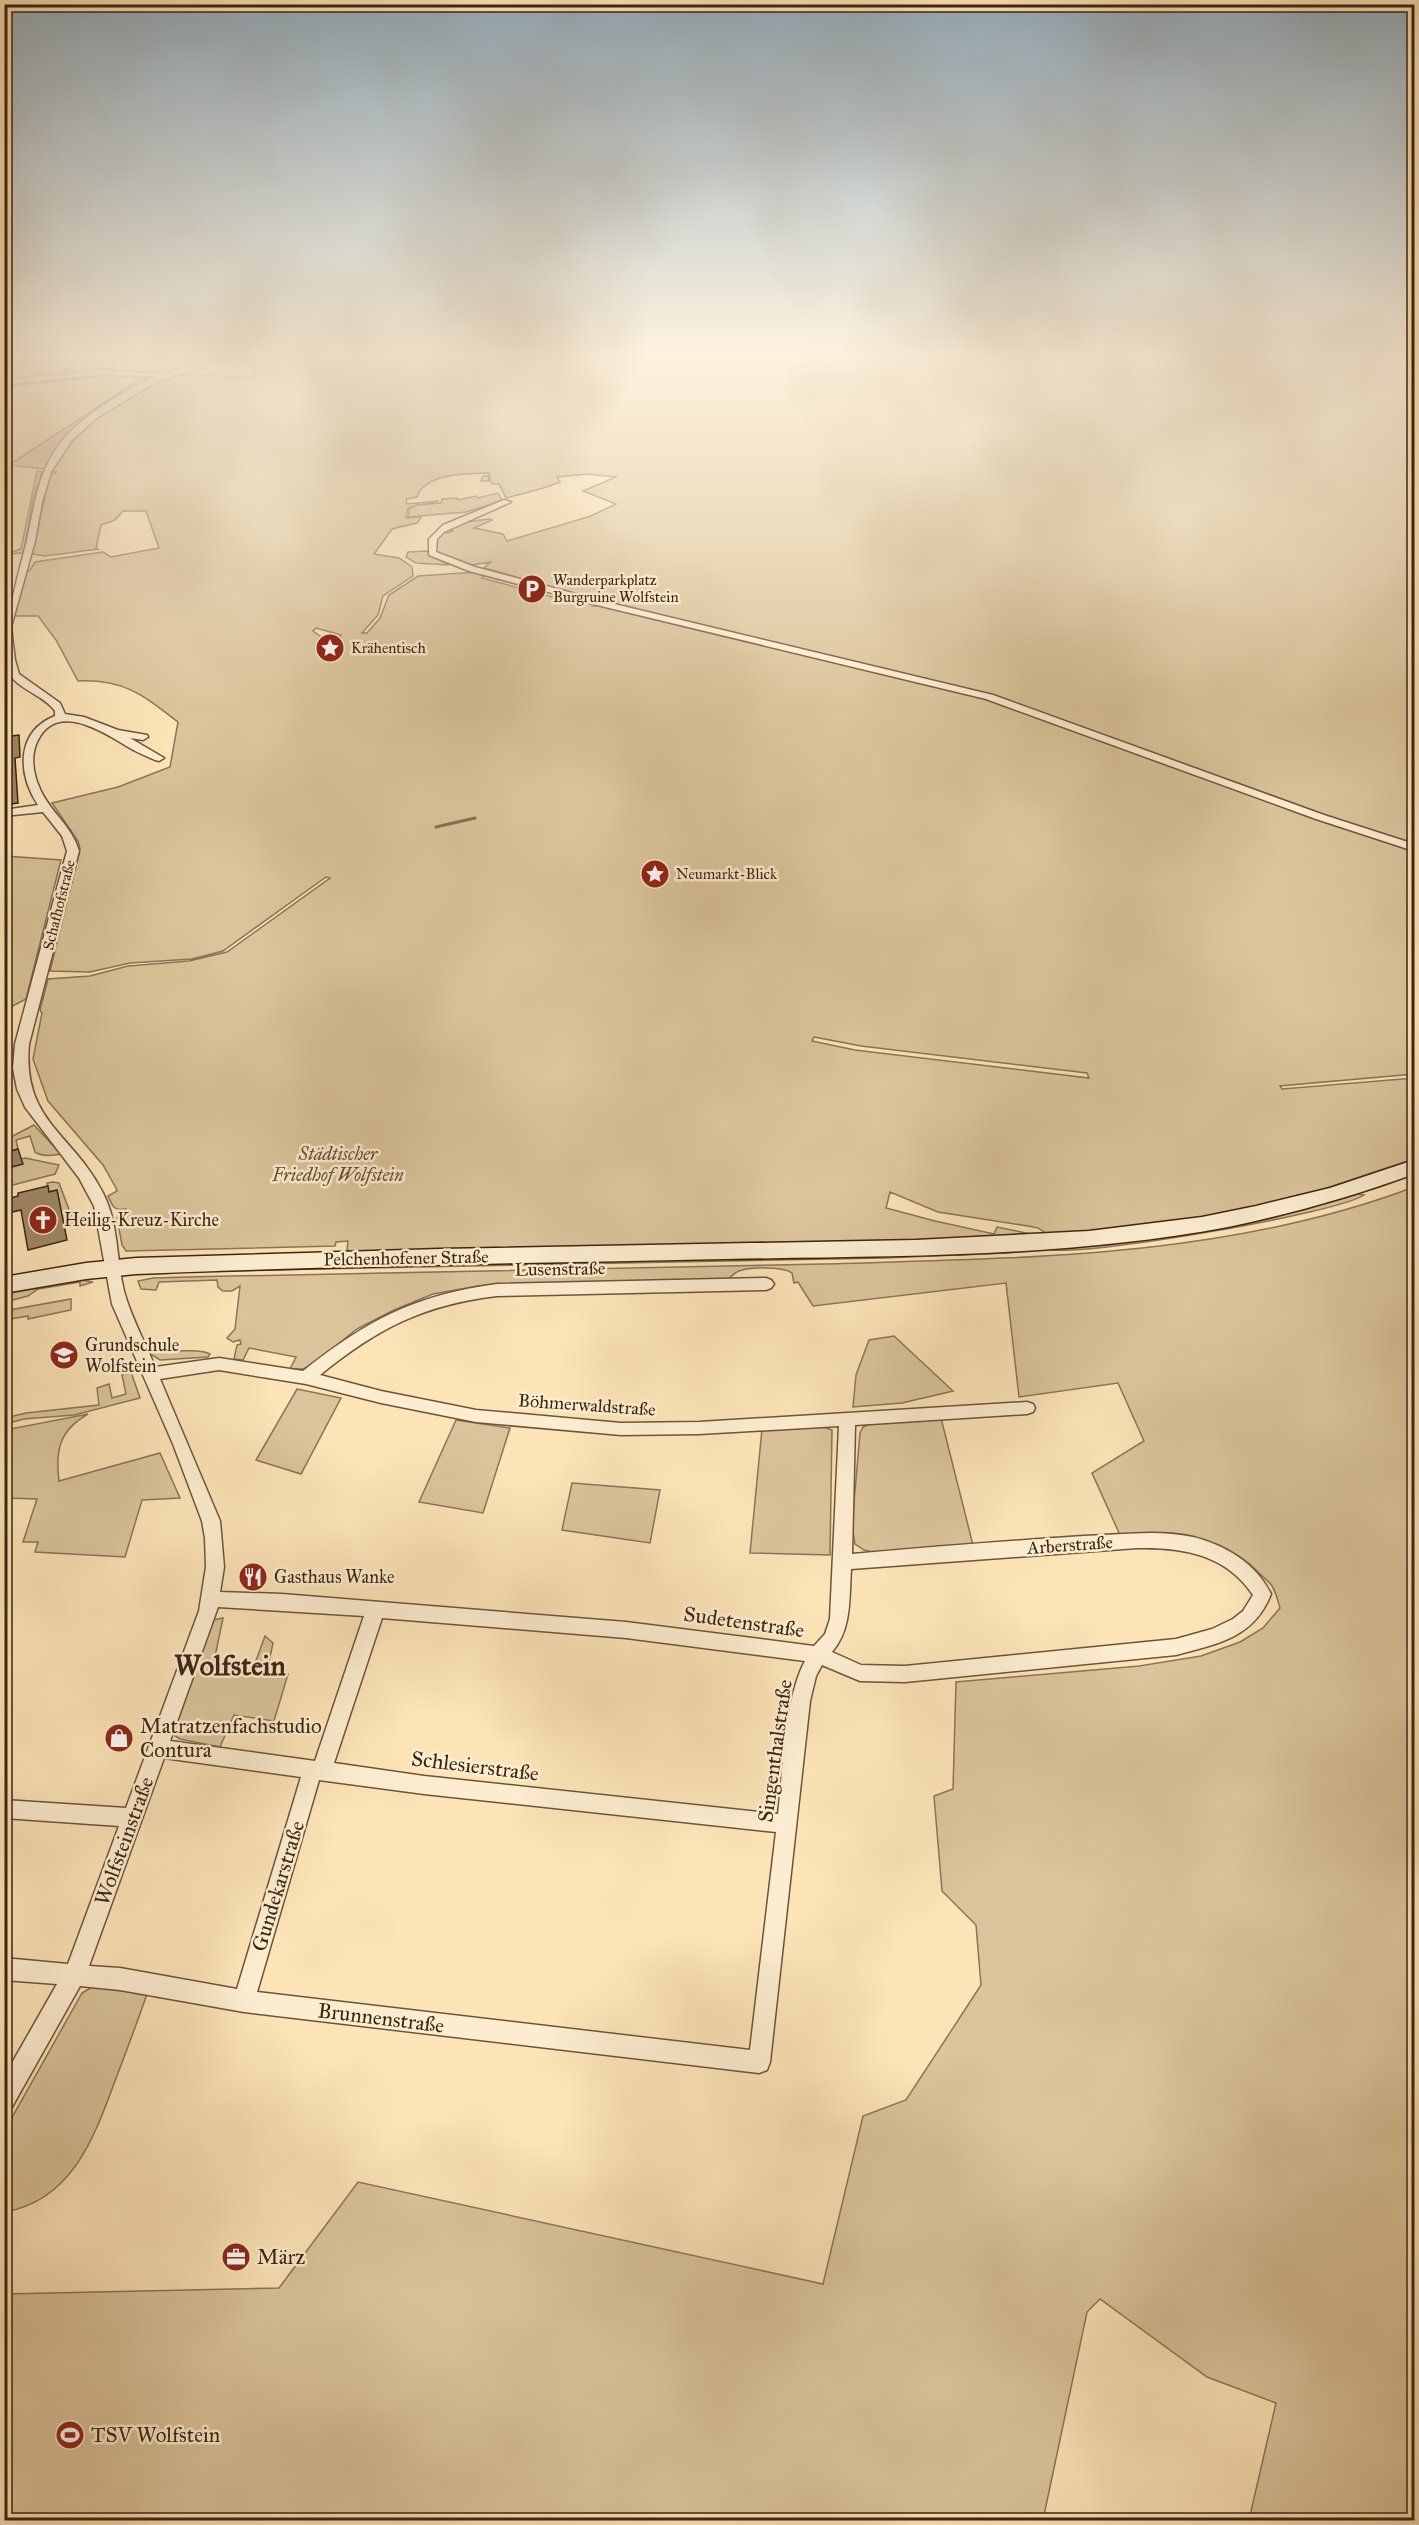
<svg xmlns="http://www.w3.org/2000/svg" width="1419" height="2525" font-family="'IM FELL Great Primer',serif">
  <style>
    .green { fill: #dbc49b; stroke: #8b7456; stroke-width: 1.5; fill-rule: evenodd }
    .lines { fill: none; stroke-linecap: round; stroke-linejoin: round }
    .stream { stroke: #877153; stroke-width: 3 }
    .building { fill: #9f8867; stroke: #3b2511; stroke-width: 1.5 }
    .street-casing { stroke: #6b553a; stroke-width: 3 }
    .secondary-casing { stroke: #3b2511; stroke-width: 3 }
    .street { fill: #fdedd0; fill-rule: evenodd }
    .secondary { fill: #fdedd0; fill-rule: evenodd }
    .labels { text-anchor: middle; stroke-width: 5; stroke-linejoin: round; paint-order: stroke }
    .far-poi-label { font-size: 15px; fill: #3b2511; stroke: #fdedd0; text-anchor: start }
    .far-street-label { font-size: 15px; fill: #3b2511; stroke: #fdedd0 }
    .park-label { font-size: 18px; font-style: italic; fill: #634d34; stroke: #fdedd0 }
    .poi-label { font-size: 18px; fill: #3b2511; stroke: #fdedd0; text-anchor: start }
    .street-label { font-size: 18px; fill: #3b2511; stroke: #fdedd0 }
    .near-street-label { font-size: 21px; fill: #3b2511; stroke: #fdedd0 }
    .near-poi-label { font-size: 21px; fill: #3b2511; stroke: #fdedd0; text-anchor: start }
    .near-district-label { font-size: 28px; font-weight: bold; fill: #3b2511; stroke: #fdedd0 }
  </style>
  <rect width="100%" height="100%" fill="#fce4b7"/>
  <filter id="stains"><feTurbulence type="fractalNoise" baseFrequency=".00333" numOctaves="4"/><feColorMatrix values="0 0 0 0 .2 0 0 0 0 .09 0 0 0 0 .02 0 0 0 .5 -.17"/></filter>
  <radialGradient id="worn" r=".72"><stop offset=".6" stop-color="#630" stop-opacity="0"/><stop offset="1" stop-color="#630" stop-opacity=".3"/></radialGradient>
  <!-- green -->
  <g class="green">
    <polygon points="14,356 126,356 106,371 5,382 4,359"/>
    <path d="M219,356h1195v718l-134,12 2,3 132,-11v81l-87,29 -108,27 -146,18 -26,1 -9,-6 -10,-2 -90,-14 -48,-20 -4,16 49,13 59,13 3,-7 34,7 -85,5 -596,13 -3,-3 1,-8 -12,1 -1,4 -209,5 -4,-6 -5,-27 10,-5 -1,-4c-12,2 -13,-2 -18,-13l9,-5 -1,-3 -13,-23 -55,-64 -15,-42 9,-46 -2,-3 8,-31 42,-3 38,-10 61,-5 38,-9 103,-74 -4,-1 -103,74 -31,8 -62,4 -40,9 -40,-1 30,-122 -2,-8 -26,-38 66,-16 52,-20 8,-45c-35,-27 -54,-43 -100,-41l-22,-41 -18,-24h-27l15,-45 4,-1 5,-8 68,-10 8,5 48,-9 -13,-37h-23l-8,9 -14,5 -5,23 2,1 -53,7 -13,-2 18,-79 6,-3 -4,-1c20,-40 56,-62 93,-85l6,-1 -3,-1 31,-11 74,5 2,-3 -1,-6 -8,-8 -35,1zM489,473l1,3h-7l-2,5h8v-4l3,7h7l7,14c19,-5 35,-8 54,-16l-3,-5 31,-3 28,3 -33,14 33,13 -25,12 -84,25 -4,-7 -29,-6 18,-8 -2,-1 -26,3 -18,5 7,4 -6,2 -5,-3 -5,10 -2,9 2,4 35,12 19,-3 -7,6 125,35 -4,3h-13l-1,-3 -7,-3 -6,4 -96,-26 5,-4 -9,-2 -60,4 -29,19 -9,23 -13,15h-5l16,-18 5,-19 30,-20 -1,-9 -13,-9 -25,-4 18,-25 25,-6 4,-6 -15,1 2,-10 31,-7 -32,3 -1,-5 11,-2c9,-25 51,-23 72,-24zM316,628l25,7 -8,10 -1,10h-7l-3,-4 5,-10 -14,-10zM814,1037l47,9 226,27 2,5 -234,-28 -43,-9z"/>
    <polygon points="117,374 148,376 152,378 133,387 62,442 44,469 9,465 145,376 113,375 5,387 4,384"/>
    <polygon points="37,471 42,472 33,499 25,547 23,553 5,554 21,549"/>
    <polygon points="498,493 502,501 466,512 408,517 410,508 417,505 441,503 442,499 457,498 458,500 476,496 478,498"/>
    <polygon points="428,551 430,555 449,565 416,563 406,557 408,552"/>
    <polygon points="5,856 61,860 26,999 5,1010"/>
    <path d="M34,1125l27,29c-9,2 -18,3 -26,-2l-5,-16 -14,4 2,9 -13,4v-13z"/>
    <polygon points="25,1158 59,1165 55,1174 5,1187 5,1169 22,1164 21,1159"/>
    <polygon points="53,1182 59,1183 74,1223 64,1226 57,1190 49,1192 47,1183"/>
    <path d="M1414,1187v1333h-165l27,-117 -69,-26 -107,-78 -13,13 -44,208h-1038v-226l274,-6 79,-106 465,102 40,-168 43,-16 75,-115 -5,-60 -34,-34 -8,-95 19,-7 3,-107 183,-16 62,-10 39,-14 23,-14 17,-20c-2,-7 -4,-16 -8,-22 -4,-6 -12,-11 -17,-17 -38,-36 -86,-36 -135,-34l-28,-62 52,-32 -26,-58 -99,14 -13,-114 -193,23 -15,-24 -4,1 -2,-10c-10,-7 -41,-6 -53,-2 -5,2 -8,6 -12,9l-249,6 -45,8 -39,16 -37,19 -45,36 -9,4h-13l6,-12 -47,-9 -6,12 -9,-1 3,-14 4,-1 -1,-4 -7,2 -6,-4 8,-9 5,-43 -8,5h-9l-5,-4 -1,-7 -58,2 -3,8 -15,-1 -3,-8 15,-3c223,-6 446,-8 670,-14 198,-6 404,-6 591,-77z"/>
    <path d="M1358,1194l6,1c-25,18 -285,63 -316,54l200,-27z"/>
    <polygon points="1039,1250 1006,1253 884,1258 164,1272"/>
    <polygon points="81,1280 93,1282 80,1286 80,1282 38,1289 28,1296 5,1302 5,1294"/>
    <polygon points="71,1299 71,1310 28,1319 28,1316 10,1319 10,1310"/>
    <polygon points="894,1336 953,1391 902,1403 853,1407 856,1375 869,1340"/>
    <path d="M154,1349c17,5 43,-2 56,5l-2,3 -48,3 -11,-7 2,-4z"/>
    <polygon points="131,1372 140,1398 74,1415 24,1419 5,1424 5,1418 26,1413 99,1405 97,1388 109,1384 112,1398 126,1394 122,1375"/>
    <polygon points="297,1389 341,1398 301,1474 256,1460"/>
    <path d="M88,1414c-28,16 -33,35 -29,67l101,-28 20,45 -38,2 -17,57 -90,-5 3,-10h-15l14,-43 -32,-1v-68z"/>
    <polygon points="941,1418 973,1545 877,1553 864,1550 855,1544 852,1526 860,1433 863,1427 872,1423"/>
    <polygon points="456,1420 510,1428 483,1513 419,1502"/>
    <polygon points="818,1425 832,1430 830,1555 750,1553 762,1429"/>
    <polygon points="572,1483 660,1490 650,1543 562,1530"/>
    <polygon points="223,1618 212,1671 251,1674 265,1636 273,1643 267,1671 288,1674 274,1721 234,1715 220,1747 180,1739 175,1736 174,1732 213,1620"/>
    <path d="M92,1987l55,7c-10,29 -21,58 -32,87 -21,57 -43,119 -110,131v-82l77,-137z"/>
  </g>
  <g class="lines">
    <!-- stream -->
    <polyline class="stream" points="436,827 475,818"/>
  </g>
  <!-- building -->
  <g class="building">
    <polygon points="19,735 20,757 15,758 18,803 4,805 4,737"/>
    <polygon points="18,1149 23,1164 4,1169 4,1153"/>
    <polygon points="48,1186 49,1192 57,1190 67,1240 28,1250 21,1210 4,1214 4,1200 18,1196 18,1193"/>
  </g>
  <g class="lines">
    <!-- street casing -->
    <g class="street-casing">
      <g id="street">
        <polygon points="4,356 13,356 4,359"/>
        <path d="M211,356h9l-16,11 -46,14 -60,36 -26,23 -21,32 -9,30 -7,39 -24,86 4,33 4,14 41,29 5,11 19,3 34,13 29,5 1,2 -5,3 -13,-2 34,20 -5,3 -4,-1c-8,-4 -17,-7 -25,-12 -24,-14 -72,-48 -92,-8 -8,15 -5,34 2,49 10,23 32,37 39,62l-50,193c-7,78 44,89 74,149 16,31 13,66 21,98 7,26 21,51 31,76l64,-9 84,13c64,-51 112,-76 194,-87l269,-6 5,2 3,4 -3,4 -5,2 -269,6c-74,9 -119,32 -177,79l61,16 95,19 145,13 78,-1 328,-20 6,2 2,4 -2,4 -6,2 -172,11 -3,129c77,-7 154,-13 232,-18 35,-1 74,-7 109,1 32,8 63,26 78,57 -17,44 -54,50 -95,61l-271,27 -45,-1 -38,-16 -6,11 -6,25 -40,361 -3,8 -8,3 -515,-61 -124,-22 -40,-4 -68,121 -8,3v-33l53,-93 -53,-4v-22l64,6 51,-138 -115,-8v-18l122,8 73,-197 7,-44 -1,-29 -3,-17 -29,-77 -61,-140 -18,-98 -15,-28 -54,-71 -8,-18 -4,-21 2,-24 52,-193 -5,-15 -19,-24 -39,4v-6l34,-5c-20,-30 -23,-73 17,-89v-5c-10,-15 -39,-23 -45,-37 -10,-42 7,-93 17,-134 8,-37 12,-75 40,-105 23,-24 57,-44 87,-58l-50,-2 -100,9v-4l100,-10 60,4 34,-11zM219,1370l87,14 75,19 95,19 145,13 78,-1 140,-8 -9,193 -5,15 -11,12 -188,-24 -344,-28 -62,-2 4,-25 -4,-46 -60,-142zM1137,1548c45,-1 89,6 116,47l-10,16 -10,8 -21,10 -36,10 -271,27 -44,-1 -29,-13c20,-23 17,-54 19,-83zM218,1607l146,9 -49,145 -145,-20zM382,1618l244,20 179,23c-20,36 -22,110 -27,153l-354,-38 -90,-13zM164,1758l137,19 -64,212 -117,-21 -31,-2zM319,1780l105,14 352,38 -26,218 -493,-58z"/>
        <polygon points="504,500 511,502 444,532 437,539 436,552 475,567 606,602 993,695 1324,815 1414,844 1414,851 1316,819 986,699 601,606 469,571 429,555 429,539 443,525"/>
      </g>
    </g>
    <!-- secondary casing -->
    <g class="secondary-casing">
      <path id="secondary" d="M1414,1160v14c-60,22 -123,40 -186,53 -166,31 -336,29 -503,32 -197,4 -393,7 -589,15l-50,5 -82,14v-16l82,-14 50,-5 304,-9 476,-9 173,-9 113,-14 54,-11 74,-18z"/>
    </g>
    <!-- street -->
    <use href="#street" class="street"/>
    <!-- secondary -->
    <use href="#secondary" class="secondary"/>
  </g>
  <!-- sky -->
  <linearGradient id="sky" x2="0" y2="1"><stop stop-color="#95adbe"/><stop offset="0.5" stop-color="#fef3df"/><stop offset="1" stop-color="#fef3df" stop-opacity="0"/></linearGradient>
  <rect width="1419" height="710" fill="url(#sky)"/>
  <!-- icons -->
  <defs>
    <g id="parking-disc" transform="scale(1.5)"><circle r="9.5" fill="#8f2418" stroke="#fdedd0"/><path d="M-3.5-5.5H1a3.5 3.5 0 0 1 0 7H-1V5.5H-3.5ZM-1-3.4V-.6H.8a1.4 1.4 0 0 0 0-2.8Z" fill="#fff"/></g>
    <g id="sight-disc" transform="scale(1.5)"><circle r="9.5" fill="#8f2418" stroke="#fdedd0"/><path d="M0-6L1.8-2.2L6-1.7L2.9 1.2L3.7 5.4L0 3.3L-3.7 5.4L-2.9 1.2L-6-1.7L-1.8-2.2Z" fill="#fff"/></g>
    <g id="church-disc" transform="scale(1.5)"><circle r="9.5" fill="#8f2418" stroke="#fdedd0"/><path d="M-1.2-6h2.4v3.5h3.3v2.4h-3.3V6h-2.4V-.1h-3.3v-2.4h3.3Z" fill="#fff"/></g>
    <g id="school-disc" transform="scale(1.5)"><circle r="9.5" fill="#8f2418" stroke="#fdedd0"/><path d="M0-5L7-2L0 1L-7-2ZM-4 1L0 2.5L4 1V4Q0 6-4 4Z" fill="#fff"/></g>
    <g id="restaurant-disc" transform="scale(1.5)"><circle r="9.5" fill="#8f2418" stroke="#fdedd0"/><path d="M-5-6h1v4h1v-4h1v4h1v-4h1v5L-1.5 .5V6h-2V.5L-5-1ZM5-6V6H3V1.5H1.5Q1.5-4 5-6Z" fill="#fff"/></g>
    <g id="shop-disc" transform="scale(1.5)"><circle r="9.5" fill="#8f2418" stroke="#fdedd0"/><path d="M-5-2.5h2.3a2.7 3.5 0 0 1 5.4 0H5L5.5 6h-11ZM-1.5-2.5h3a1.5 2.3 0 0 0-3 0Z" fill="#fff"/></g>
    <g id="office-disc" transform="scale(1.5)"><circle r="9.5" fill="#8f2418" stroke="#fdedd0"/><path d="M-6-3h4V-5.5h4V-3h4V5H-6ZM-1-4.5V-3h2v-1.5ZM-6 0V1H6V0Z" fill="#fff"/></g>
    <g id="stadium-disc" transform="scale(1.5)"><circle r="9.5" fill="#8f2418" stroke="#fdedd0"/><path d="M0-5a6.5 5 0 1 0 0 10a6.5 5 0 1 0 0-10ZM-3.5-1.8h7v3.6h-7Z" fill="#fff"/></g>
  </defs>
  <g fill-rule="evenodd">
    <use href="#parking-disc" x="532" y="589"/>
    <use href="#sight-disc" x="330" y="648"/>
    <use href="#sight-disc" x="655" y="874"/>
    <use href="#church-disc" x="43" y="1220"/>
    <use href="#school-disc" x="64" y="1355"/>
    <use href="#restaurant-disc" x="253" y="1577"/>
    <use href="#shop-disc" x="119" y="1738"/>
    <use href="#office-disc" x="236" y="2257"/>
    <use href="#stadium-disc" x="70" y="2435"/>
  </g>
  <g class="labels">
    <!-- far-poi labels -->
    <g class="far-poi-label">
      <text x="553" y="585">Wanderparkplatz<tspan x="553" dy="17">Burgruine Wolfstein</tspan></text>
      <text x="351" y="653">Krähentisch</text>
      <text x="676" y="879">Neumarkt-Blick</text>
    </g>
    <!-- far-street labels -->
    <g class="far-street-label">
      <text transform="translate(59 905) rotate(-76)" y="5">Schafhofstraße</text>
    </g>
    <!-- park labels -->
    <g class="park-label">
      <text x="338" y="1160">Städtischer<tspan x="338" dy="21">Friedhof Wolfstein</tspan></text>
    </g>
    <!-- poi labels -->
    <g class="poi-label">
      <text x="64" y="1226">Heilig-Kreuz-Kirche</text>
      <text x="85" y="1351">Grundschule<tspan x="85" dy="21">Wolfstein</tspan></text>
      <text x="274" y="1583">Gasthaus Wanke</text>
    </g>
    <!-- street labels -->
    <g class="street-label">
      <text transform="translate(406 1258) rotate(-1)" y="6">Pelchenhofener Straße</text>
      <text transform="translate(560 1269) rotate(-1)" y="6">Lusenstraße</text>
      <text transform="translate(587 1405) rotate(4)" y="6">Böhmerwaldstraße</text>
      <text transform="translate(1070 1545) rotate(-4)" y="6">Arberstraße</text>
    </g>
    <!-- near-street labels -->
    <g class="near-street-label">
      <text transform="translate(744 1622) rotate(8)" y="7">Sudetenstraße</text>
      <text transform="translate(775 1751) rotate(-82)" y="7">Singenthalstraße</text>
      <text transform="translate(475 1766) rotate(7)" y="7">Schlesierstraße</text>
      <text transform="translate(124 1841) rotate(-70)" y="7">Wolfsteinstraße</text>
      <text transform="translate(278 1886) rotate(-73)" y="7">Gundekarstraße</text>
      <text transform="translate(381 2018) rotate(7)" y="7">Brunnenstraße</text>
    </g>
    <!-- near-poi labels -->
    <g class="near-poi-label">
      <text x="140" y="1733">Matratzenfachstudio<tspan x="140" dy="24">Contura</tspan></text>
      <text x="257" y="2264">März</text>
      <text x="91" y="2442">TSV Wolfstein</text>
    </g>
    <!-- near-district labels -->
    <g class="near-district-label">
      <text x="230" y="1675">Wolfstein</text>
    </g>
  </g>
  <!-- margin -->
  <rect width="1419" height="2525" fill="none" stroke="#fce4b7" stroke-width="24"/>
  <rect x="6" y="6" width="1407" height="2513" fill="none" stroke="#3b2511" stroke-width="3"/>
  <rect x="12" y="12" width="1395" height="2501" fill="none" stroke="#3b2511" stroke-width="1.5"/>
  <rect width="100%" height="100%" filter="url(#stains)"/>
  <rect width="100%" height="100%" fill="url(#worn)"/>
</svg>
